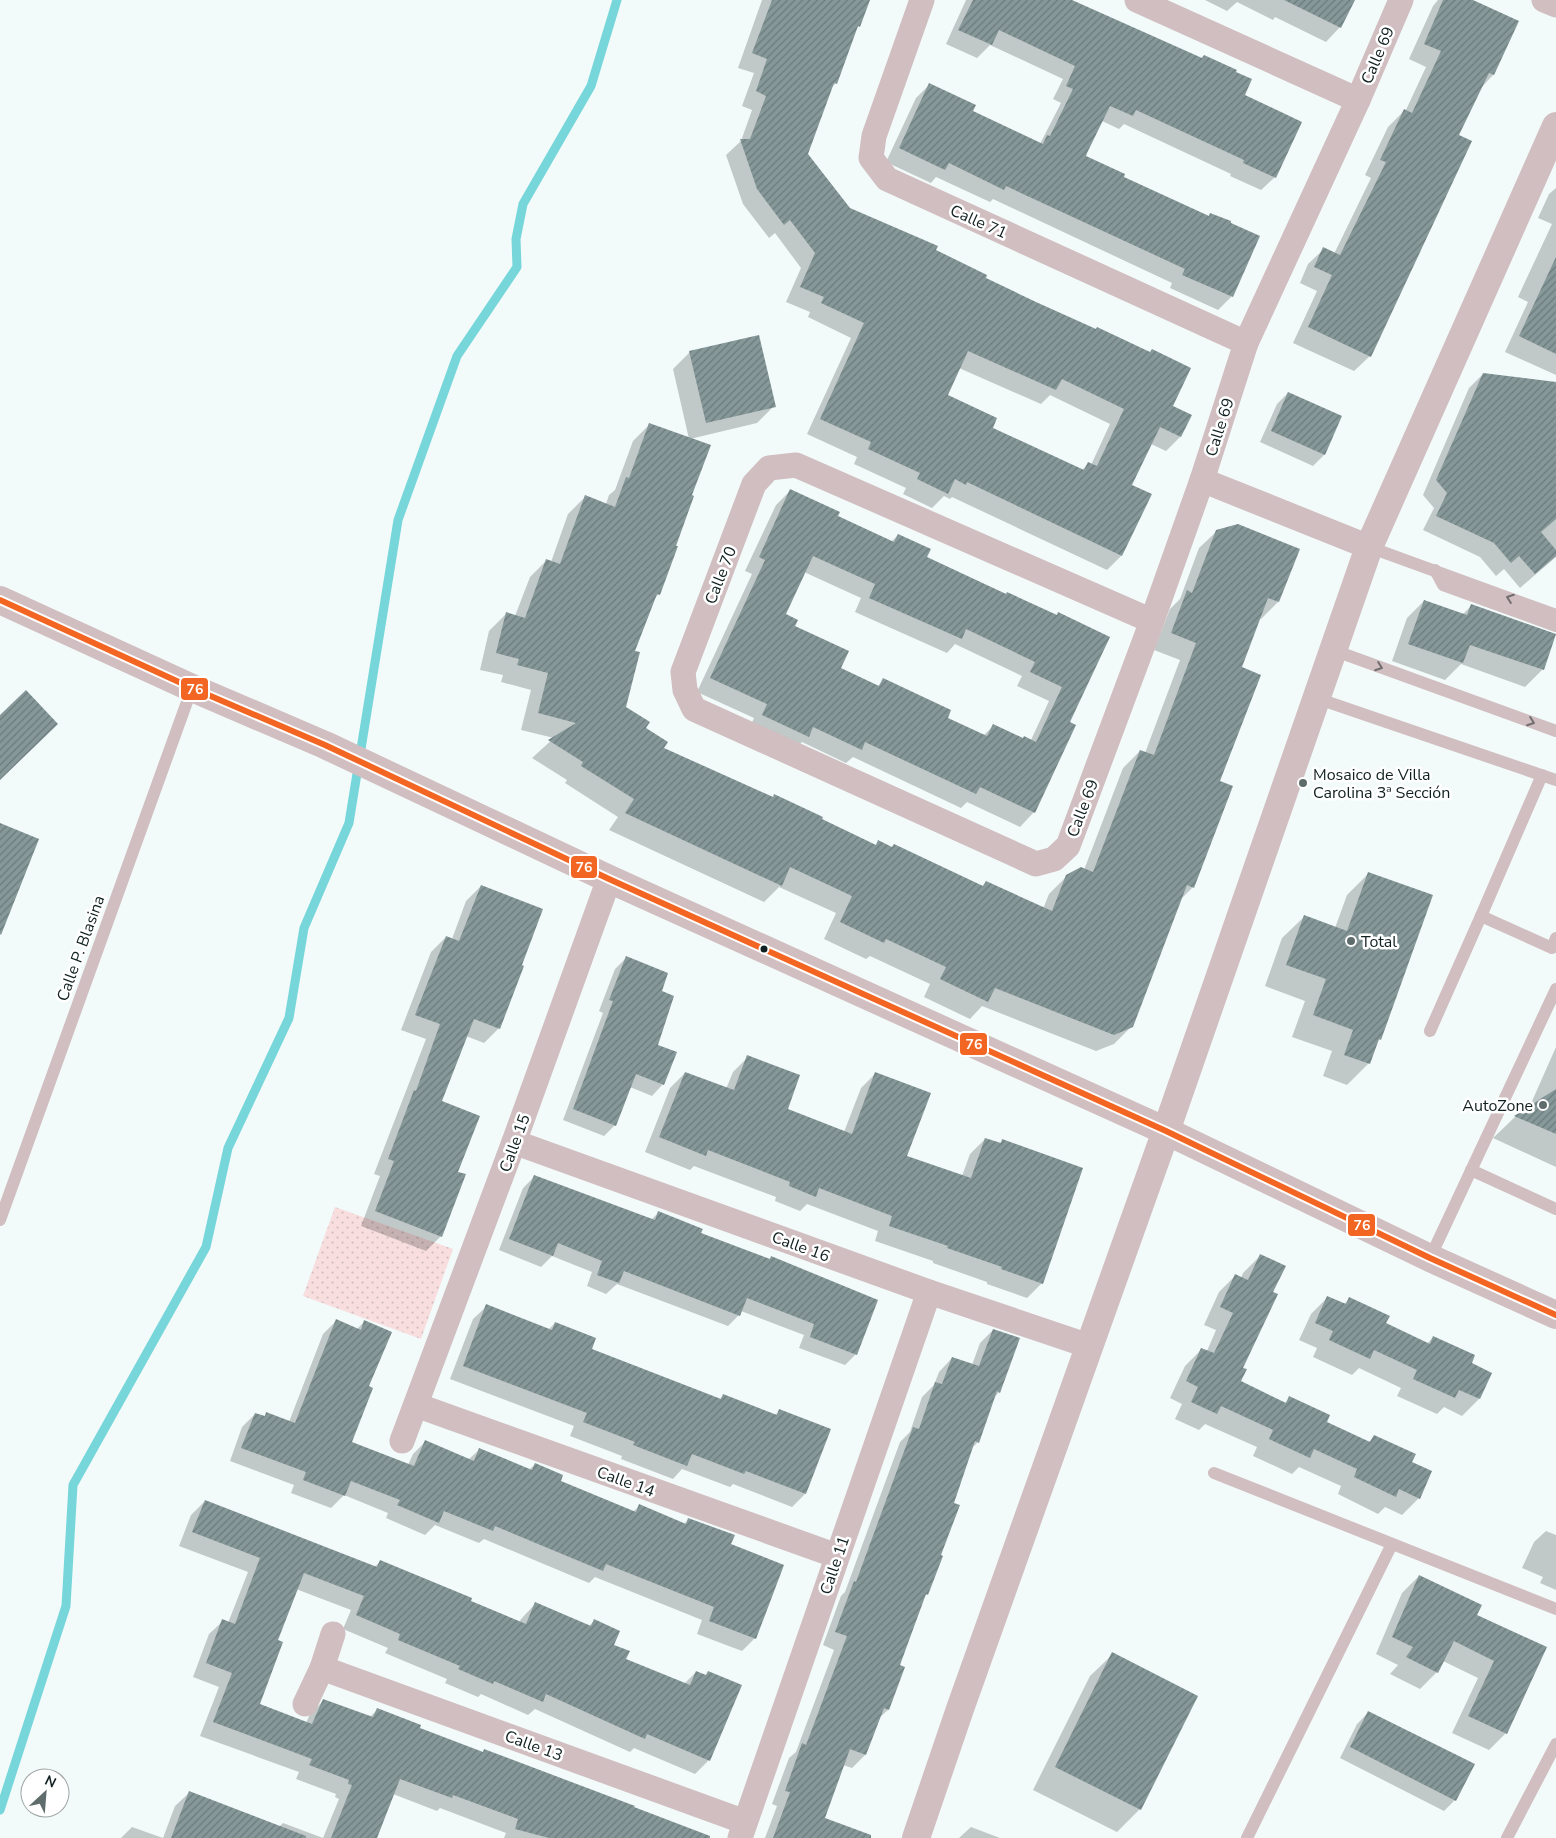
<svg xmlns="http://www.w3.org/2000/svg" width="1556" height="1838" font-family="'Nunito Sans',sans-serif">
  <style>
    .grass { fill: url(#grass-dots) }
    .shadow { fill: #0003; fill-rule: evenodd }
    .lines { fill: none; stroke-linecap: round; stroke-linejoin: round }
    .stream { stroke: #76d6da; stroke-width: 9 }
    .building { fill: url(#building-hatch); fill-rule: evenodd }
    .service { stroke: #d1bec0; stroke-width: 12 }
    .minor { stroke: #d1bec0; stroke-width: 25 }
    .tertiary { stroke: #d1bec0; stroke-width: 28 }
    .bus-1-casing { stroke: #fff; stroke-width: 10 }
    .bus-1 { stroke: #f26522; stroke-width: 6 }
    .oneway { stroke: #706e70 }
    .poi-dot { fill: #5f6c6c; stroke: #fff; stroke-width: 2 }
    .bus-dot { fill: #101f1f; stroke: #fff; stroke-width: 2 }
    .labels { text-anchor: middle; stroke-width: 5; stroke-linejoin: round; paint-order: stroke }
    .street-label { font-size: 16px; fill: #101f1f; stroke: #fff }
    .poi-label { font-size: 16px; fill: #101f1f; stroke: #fff; text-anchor: start }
    .line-badge { stroke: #fff; stroke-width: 2 }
    .badge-label { font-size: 14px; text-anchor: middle; font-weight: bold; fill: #fff }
  </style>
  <defs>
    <pattern id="grass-dots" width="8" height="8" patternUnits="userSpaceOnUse" patternTransform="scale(1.25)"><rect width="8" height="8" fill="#f8dedf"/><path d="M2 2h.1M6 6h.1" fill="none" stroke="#d4bebf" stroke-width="1.8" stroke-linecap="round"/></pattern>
    <pattern id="building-hatch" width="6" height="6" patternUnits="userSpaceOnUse" patternTransform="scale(1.25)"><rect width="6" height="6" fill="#869899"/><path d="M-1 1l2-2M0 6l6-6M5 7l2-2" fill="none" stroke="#6c7b7c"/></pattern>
  </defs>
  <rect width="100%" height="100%" fill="#f2fafa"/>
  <!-- grass -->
  <polygon class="grass" points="335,1207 453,1249 421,1339 303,1296"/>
  <!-- shadow -->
  <g class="shadow">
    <path d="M762,0h107l-10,26 -5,5 -18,52 -5,5 -24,66 42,55 85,42 51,27 186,129 19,9 -10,21 -14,14 -15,-7 -20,41 -10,71 -14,14 -155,-73 -2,2 -6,-3 -12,12 -29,-14 3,-6 -52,-24 3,-7 -50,-23 44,-96 -43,-21 2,-5 -24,-10 15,-34 -26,-35 -6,5 -26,-34 -17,-49 15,-14 11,-31 -10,-4 12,-33 -16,-5zM959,368l82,36 9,-9 60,29 -19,41 -3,-1 -6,6 -91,-42 -45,-32z"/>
    <polygon points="966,0 1069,0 1243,96 1275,177 1261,190 1230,176 1231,174 1124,124 1119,129 1102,121 1085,157 1122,177 1208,217 1210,214 1232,296 1218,310 1170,288 1172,283 993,199 990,202 936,177 931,183 886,162 916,98 929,85 971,112 1040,144 1041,142 1061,103 1053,99 1063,79 990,45 977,58 946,44"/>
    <polygon points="1205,0 1353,0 1340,27 1326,42 1275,17 1273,20 1237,2 1227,11"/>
    <polygon points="1438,0 1470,0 1517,21 1493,75 1481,88 1458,136 1370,356 1354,371 1293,343 1317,291 1300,283 1308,264 1324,249 1334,254 1371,178 1365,175 1388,127 1404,111 1405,112 1426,67 1409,59 1433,6"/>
    <polygon points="1556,188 1556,375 1505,352 1528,302 1518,297 1552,224 1538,218 1549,194"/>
    <polygon points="690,352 774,406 757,423 690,439 690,496 659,594 654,599 634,652 625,708 662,748 875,846 878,842 982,887 986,882 1043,909 1049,894 1067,876 1084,870 1123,768 1140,751 1145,753 1180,660 1154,650 1170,609 1180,599 1199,548 1217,531 1298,550 1278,602 1261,619 1259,618 1240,668 1218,781 1193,887 1180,900 1132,1026 1114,1044 1096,1051 982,1006 970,1019 924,997 930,984 870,956 866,959 824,939 836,913 779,887 764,902 609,830 618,817 565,783 567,780 532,758 554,738 521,730 531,690 501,682 503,675 480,670 489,631 506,614 515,616 530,577 547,560 551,562 568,514 585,497 606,504 609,495 615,490 633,441 650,424 689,439 673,369"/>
    <polygon points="1483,374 1556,383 1556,557 1520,588 1504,569 1496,576 1480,557 1423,530 1434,508 1423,495 1469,388"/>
    <polygon points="1288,393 1341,416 1324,455 1313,466 1260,442 1277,404"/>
    <path d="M790,491l46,26 55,25 7,-7 27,23 131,58 12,107 -34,89 -14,15 -53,-25 -6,6 -108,-51 -7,6 -44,-21 -8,8 -45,-21 5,-11 -57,-26 55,-118 -7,-3 31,-66zM804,572l57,26 -6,14 92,41 8,-9 67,32 -5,10 32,15 -18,39 -9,-1 -29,-13 -10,10 -37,-18 -62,-38 -7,7 -37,-18 -46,-42 -10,-12z"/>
    <polygon points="1424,601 1462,615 1472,605 1555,635 1542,670 1525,687 1461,664 1445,680 1392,661 1407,618"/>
    <polygon points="1369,873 1380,1039 1376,1043 1369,1063 1347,1085 1323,1076 1332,1051 1292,1037 1305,1001 1265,986 1282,938 1304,917 1335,928 1347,895"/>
    <polygon points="481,886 499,1028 484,1043 466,1036 440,1102 441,1236 426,1251 361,1226 380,1176 374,1174 426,1039 401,1030 431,952 446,937 452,939 466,901"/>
    <polygon points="626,958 660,991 656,1045 663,1084 652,1096 630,1087 615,1125 604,1136 563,1120 603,1013 599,1011 615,969"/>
    <polygon points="1556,1047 1556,1167 1493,1138 1515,1117 1529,1108"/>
    <polygon points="748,1057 786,1110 844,1132 861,1088 876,1073 905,1157 962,1176 970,1154 985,1139 999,1144 1002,1141 1042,1283 1027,1298 987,1284 987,1282 933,1263 933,1261 875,1241 878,1231 807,1204 800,1211 775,1201 776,1197 694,1166 690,1170 645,1152 670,1088 685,1073 726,1089 733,1072"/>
    <polygon points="534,1177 651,1220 658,1213 700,1233 769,1260 772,1257 856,1354 845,1365 799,1348 804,1335 741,1311 739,1315 728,1326 617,1284 606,1294 587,1286 592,1272 552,1256 541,1267 499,1250 523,1188"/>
    <polygon points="1260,1256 1271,1293 1242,1368 1239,1382 1284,1404 1290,1398 1325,1423 1368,1443 1374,1436 1410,1463 1419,1498 1402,1515 1385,1507 1378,1514 1338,1494 1341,1486 1299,1467 1292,1474 1253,1456 1257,1447 1205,1424 1199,1430 1175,1419 1182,1404 1170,1398 1185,1366 1202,1349 1207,1351 1216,1330 1204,1325 1219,1292 1236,1275 1241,1278 1243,1273"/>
    <polygon points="1328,1297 1343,1305 1349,1299 1385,1324 1427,1344 1433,1337 1470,1364 1490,1373 1479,1399 1462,1416 1444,1407 1437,1414 1397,1396 1401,1388 1359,1368 1352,1375 1313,1357 1317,1348 1299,1340 1311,1314"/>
    <polygon points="487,1306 548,1330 555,1323 590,1350 719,1400 723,1396 775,1415 780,1410 805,1494 792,1507 733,1484 730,1487 682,1469 673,1479 621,1459 622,1456 570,1436 574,1426 450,1379 473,1319"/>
    <polygon points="336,1321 357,1329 364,1322 368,1387 351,1443 408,1465 413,1454 425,1442 468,1460 480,1449 529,1470 535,1464 559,1481 633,1512 639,1506 683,1525 689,1519 729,1545 783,1566 755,1638 742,1651 697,1634 702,1620 595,1577 589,1583 484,1539 479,1543 435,1525 425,1535 386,1518 388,1513 344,1495 331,1508 291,1493 294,1485 230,1461 242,1427 255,1414 263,1417 267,1414 289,1422 323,1334"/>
    <polygon points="993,1330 999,1392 993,1399 978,1442 971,1449 953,1504 927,1594 923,1598 899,1666 903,1668 888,1710 878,1719 865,1755 852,1768 843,1765 824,1819 838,1838 765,1838 777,1806 772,1804 789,1758 796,1752 834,1650 823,1645 841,1596 845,1592 900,1442 910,1432 922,1397 934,1385 939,1372 952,1358 972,1365 980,1343"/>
    <polygon points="205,1501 374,1567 380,1562 519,1622 522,1618 535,1604 588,1627 594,1621 625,1659 684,1684 696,1672 705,1676 709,1672 740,1686 708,1761 695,1774 634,1748 630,1752 535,1709 528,1715 481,1694 478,1697 445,1683 447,1679 385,1653 388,1648 343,1629 351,1610 296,1589 277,1641 258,1705 306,1723 310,1714 324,1700 370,1717 377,1710 418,1729 698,1838 504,1838 506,1833 440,1808 437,1811 393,1794 377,1838 323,1838 339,1799 335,1797 336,1794 296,1779 299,1772 200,1736 219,1687 193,1677 209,1634 223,1621 228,1623 248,1572 179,1546 191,1515"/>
    <polygon points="1546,1531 1556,1535 1556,1590 1540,1583 1543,1577 1522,1568 1534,1542"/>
    <polygon points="1419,1576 1475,1616 1546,1647 1506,1733 1489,1750 1452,1733 1478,1678 1443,1661 1437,1672 1420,1689 1390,1674 1398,1665 1376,1654 1402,1593"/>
    <polygon points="1113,1654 1140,1809 1117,1832 1033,1790 1090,1676"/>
    <polygon points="1368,1713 1455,1800 1444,1811 1340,1758 1357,1724"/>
    <polygon points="189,1793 279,1827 283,1823 323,1838 163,1838 175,1806"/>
    <polygon points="132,1827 163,1838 121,1838"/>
    <polygon points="971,1827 1000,1838 959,1838"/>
  </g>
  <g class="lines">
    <!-- stream -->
    <polyline class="stream" points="0,1810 66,1606 73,1485 206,1247 228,1148 289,1018 304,928 349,823 398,520 457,356 517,267 516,239 523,204 591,86 617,0"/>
  </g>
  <!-- building -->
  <g class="building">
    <path d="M772,0h98l-10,27 -2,-1 -21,58 -3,-1 -26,71 42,54 88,38 -2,4 51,25 -1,3 50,24 60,27 1,-2 53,25 2,-3 39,19 -18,38 19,9 -11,22 -21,-10 -28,58 20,9 -30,62 -155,-74 -1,3 -11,-6 -7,15 -31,-15 3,-6 -52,-24 3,-7 -51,-23 44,-96 -43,-20 3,-6 -24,-10 15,-34 -25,-33 -6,5 -27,-36 -17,-50h10l16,-43 -10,-5 11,-32 -15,-6zM968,351l88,39 6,-11 62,30 -27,57 -9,-4 -4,8 -91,-42 4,-10 -49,-23z"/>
    <polygon points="973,0 1072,0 1202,58 1204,55 1237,70 1236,72 1252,79 1245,95 1302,122 1276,178 1243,163 1244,160 1136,110 1133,116 1110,106 1087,153 1086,156 1125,174 1124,177 1209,216 1210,213 1231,221 1231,223 1260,236 1233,297 1182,275 1185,269 1006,186 1004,190 949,163 945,170 899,148 929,83 976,105 973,111 1043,144 1047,135 1050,136 1073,89 1066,86 1075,66 999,30 992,45 958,30"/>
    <polygon points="1284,0 1355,0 1341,28"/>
    <polygon points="1443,0 1473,0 1519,21 1494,75 1489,73 1459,135 1472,141 1371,357 1308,327 1332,275 1314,267 1323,247 1340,255 1386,162 1380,160 1404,109 1412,113 1441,51 1424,44"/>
    <polygon points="1556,257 1556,354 1519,336"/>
    <polygon points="759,335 776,407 706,423 689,351"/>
    <polygon points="1483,373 1556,382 1556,519 1541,532 1556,550 1556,556 1535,574 1519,556 1511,563 1494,543 1436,516 1447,493 1436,480"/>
    <polygon points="1288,392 1342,416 1325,455 1271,431"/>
    <polygon points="649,423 711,445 692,495 694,496 676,546 678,546 660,595 657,594 635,651 640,652 626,707 650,722 646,728 668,742 664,748 773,797 774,794 823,817 822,819 876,845 878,840 892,847 894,844 983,886 986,881 1052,911 1066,875 1081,867 1093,872 1140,750 1154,755 1196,643 1171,633 1187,590 1192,593 1216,530 1238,524 1300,549 1279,602 1268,598 1242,667 1261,675 1220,781 1233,786 1194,888 1187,885 1133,1027 1114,1035 995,988 988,1002 940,979 946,967 886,939 884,943 840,922 852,896 790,867 782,886 625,813 634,799 581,766 583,762 548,740 576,723 538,713 548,673 517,665 519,659 496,653 506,612 525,618 546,559 560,564 585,495 615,507 626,477 629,478"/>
    <path d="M790,489l50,23 -2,4 56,26 4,-8 33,15 -4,8 79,37 1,-2 50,23 1,-3 52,25 -40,85 6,3 -41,88 -55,-26 -4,7 -111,-52 -3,8 -49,-23 -4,10 -47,-22 5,-11 -57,-26 55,-118 -6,-3zM813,556l62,28 -6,14 93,41 4,-10 69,33 -5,10 32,15 -26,55 -12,-6 -1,2 -30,-14 -6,12 -39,-18 3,-8 -68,-32 -4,8 -38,-18 8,-17 -54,-25 3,-6 -12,-6z"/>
    <polygon points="1424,600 1467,615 1471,604 1556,634 1544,670 1470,645 1463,663 1408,644"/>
    <polygon points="26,690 58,724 0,780 0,715"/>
    <polygon points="0,823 39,839 1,935 0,934"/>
    <polygon points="1368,872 1433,895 1381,1040 1379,1039 1370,1064 1344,1055 1353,1030 1313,1015 1326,979 1286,965 1304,915 1347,931"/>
    <polygon points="481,885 543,909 522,965 524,966 500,1029 474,1019 442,1101 480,1116 458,1172 466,1174 442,1237 375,1211 394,1161 388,1159 414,1090 416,1091 440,1024 415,1015 446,936 459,941"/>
    <polygon points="626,956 668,973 662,991 674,996 658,1045 677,1052 664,1085 636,1074 616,1126 573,1109 613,1001 609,1000"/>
    <polygon points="747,1055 800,1075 788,1109 852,1134 875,1072 931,1093 907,1156 971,1178 985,1138 1001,1143 1002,1139 1083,1168 1043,1284 1001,1269 1002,1267 947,1248 948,1246 889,1226 892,1216 819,1188 816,1197 789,1186 790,1182 708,1150 706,1156 659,1137 685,1072 734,1090"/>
    <polygon points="1556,1089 1556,1134 1514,1116"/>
    <polygon points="534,1175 655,1220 658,1211 703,1229 701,1233 770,1259 771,1256 878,1300 857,1355 810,1337 814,1324 747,1298 740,1316 624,1271 619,1283 597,1275 602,1261 558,1243 553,1256 509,1239"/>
    <polygon points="1260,1254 1286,1266 1273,1292 1278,1294 1243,1368 1247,1369 1241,1381 1286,1403 1289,1396 1330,1415 1327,1422 1370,1442 1374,1435 1416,1454 1412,1462 1432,1471 1420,1499 1399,1489 1396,1497 1354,1477 1357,1469 1314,1449 1310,1458 1269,1439 1273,1430 1221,1406 1217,1414 1191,1402 1198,1387 1186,1381 1201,1348 1214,1353 1233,1313 1220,1307 1235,1274 1248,1280"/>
    <polygon points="1327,1296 1346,1304 1349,1297 1390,1316 1386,1323 1430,1344 1433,1336 1475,1355 1472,1363 1492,1373 1480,1399 1459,1390 1455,1398 1413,1379 1417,1370 1374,1350 1370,1359 1329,1340 1333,1331 1315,1323"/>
    <polygon points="486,1304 552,1330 555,1322 596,1338 592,1349 721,1399 723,1394 777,1415 779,1409 831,1429 806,1494 746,1471 744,1474 692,1454 687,1466 633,1445 635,1442 583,1422 587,1413 463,1366"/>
    <polygon points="336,1319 361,1330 364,1320 392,1332 369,1386 373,1388 352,1442 414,1466 425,1440 474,1461 479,1448 532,1470 535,1463 563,1475 561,1481 636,1512 639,1504 686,1524 688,1518 735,1535 731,1544 784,1565 756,1639 709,1621 714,1607 606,1564 603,1571 495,1526 493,1531 444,1511 439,1523 397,1505 400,1500 351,1481 345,1496 303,1480 306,1472 241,1448 255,1413 265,1416 266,1412 295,1423"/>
    <polygon points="993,1329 1020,1338 1000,1393 997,1391 979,1443 975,1441 954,1503 960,1505 941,1555 943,1556 928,1595 926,1594 900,1665 905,1667 889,1710 884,1708 866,1755 850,1749 825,1818 871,1835 871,1838 773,1838 790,1792 785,1791 802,1743 806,1745 847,1636 835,1632 854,1581 856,1582 913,1427 919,1429 935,1382 942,1384 952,1357 979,1366"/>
    <polygon points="205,1500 377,1567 380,1560 472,1598 471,1601 526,1624 535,1602 591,1626 594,1619 620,1631 614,1645 630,1651 626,1659 690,1685 696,1671 706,1675 708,1671 742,1685 710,1761 647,1734 645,1739 546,1694 543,1702 494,1681 493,1684 458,1669 460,1666 398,1640 400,1634 356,1615 364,1596 304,1573 278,1640 283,1642 260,1704 312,1724 323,1699 373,1717 377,1708 421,1725 420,1728 483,1752 484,1749 635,1806 634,1807 710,1836 710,1838 549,1838 515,1829 518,1819 453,1795 452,1798 400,1779 377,1838 331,1838 352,1785 348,1784 349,1780 309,1765 312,1759 213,1722 232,1673 206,1663 222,1619 235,1624 260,1558 192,1532"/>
    <polygon points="1419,1575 1482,1605 1477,1615 1547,1647 1507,1734 1468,1716 1494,1661 1454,1641 1438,1673 1406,1657 1413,1647 1392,1637"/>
    <polygon points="1112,1652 1198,1696 1141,1810 1055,1767"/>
    <polygon points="1368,1711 1475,1764 1456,1801 1350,1747"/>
    <polygon points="189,1791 306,1836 306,1838 171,1838"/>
  </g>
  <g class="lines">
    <!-- service -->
    <g class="service">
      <polyline points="1369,547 1556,615"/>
      <polyline points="1435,570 1443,585 1556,626"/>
      <polyline points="1333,650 1556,731"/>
      <polyline points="1316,698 1556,780"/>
      <polyline points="1542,775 1481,916 1552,948 1556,938"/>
      <polyline points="1430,1031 1481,916"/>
      <polyline points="1471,1170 1556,1209"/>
      <polyline points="0,1220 192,688"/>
      <polyline points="1430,1258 1556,989"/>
      <polyline points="1214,1473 1556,1609"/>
      <polyline points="1247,1838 1392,1544"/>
      <polyline points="1507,1838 1556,1744"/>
    </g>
    <!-- minor -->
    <g class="minor">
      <polyline points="922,0 874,136 871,158 887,179 1246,343"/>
      <polyline points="1137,0 1358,100"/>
      <polyline points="1544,0 1556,5"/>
      <polyline points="1202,480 1369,547"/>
      <polyline points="1152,621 796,465 769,468 754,484 683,672 685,690 694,709 1036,864 1054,859 1068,846 1152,621 1202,480 1246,343 1358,100 1401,0"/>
      <polyline points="514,1142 929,1292 1089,1346"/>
      <polyline points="416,1405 837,1556"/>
      <polyline points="402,1441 514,1142 609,879"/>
      <polyline points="322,1668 745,1822"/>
      <polyline points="305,1704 322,1668 333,1634"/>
      <polyline points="740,1838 929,1292"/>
    </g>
    <!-- tertiary -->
    <g class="tertiary">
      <polyline points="0,600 192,688 325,745 609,879 1166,1131 1430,1258 1556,1315"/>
      <polyline points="916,1838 960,1709 1166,1131 1369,547 1556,126"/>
    </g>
    <!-- bus-1 casing -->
    <g class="bus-1-casing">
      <polyline id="bus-1" points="0,600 192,688 325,745 609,879 1166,1131 1430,1258 1556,1315"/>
    </g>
    <!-- bus-1 -->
    <use href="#bus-1" class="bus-1"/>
  </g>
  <!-- one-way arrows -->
  <defs><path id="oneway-chevron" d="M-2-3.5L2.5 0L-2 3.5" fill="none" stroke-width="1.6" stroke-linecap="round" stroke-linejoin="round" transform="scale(1.25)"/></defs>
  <g class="oneway">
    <use href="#oneway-chevron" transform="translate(1510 598) rotate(-160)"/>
    <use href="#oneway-chevron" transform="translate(1379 667) rotate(20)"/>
    <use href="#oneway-chevron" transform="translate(1531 722) rotate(20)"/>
  </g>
  <!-- markers -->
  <g class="poi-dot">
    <circle cx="1303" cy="783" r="5"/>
    <circle cx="1351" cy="941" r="5"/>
    <circle cx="1543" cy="1105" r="5"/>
  </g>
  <circle class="bus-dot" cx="764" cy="949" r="4.5"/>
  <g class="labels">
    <!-- street labels -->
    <g class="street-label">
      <text transform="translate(1377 55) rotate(-67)" y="6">Calle 69</text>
      <text transform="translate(979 221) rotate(24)" y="6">Calle 71</text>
      <text transform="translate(1219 427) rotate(-72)" y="6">Calle 69</text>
      <text transform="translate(720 575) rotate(-69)" y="6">Calle 70</text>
      <text transform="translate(1082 808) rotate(-69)" y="6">Calle 69</text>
      <text transform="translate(80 948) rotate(-70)" y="6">Calle P. Blasina</text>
      <text transform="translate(514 1143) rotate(-70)" y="6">Calle 15</text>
      <text transform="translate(801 1246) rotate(20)" y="6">Calle 16</text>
      <text transform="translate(626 1481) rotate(20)" y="6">Calle 14</text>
      <text transform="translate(834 1565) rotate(-71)" y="6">Calle 11</text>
      <text transform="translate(534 1745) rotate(20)" y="6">Calle 13</text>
    </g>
    <!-- poi labels -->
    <g class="poi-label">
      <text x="1313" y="780">Mosaico de Villa<tspan x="1313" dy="18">Carolina 3ª Sección</tspan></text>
      <text x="1361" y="947">Total</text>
      <text x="1533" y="1111" text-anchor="end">AutoZone</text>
    </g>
  </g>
  <g class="line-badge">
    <rect x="180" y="677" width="29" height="24" rx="5" fill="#f26522"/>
    <rect x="570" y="855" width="28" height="24" rx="5" fill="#f26522"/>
    <rect x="959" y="1032" width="29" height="24" rx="5" fill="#f26522"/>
    <rect x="1347" y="1213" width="29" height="24" rx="5" fill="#f26522"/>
  </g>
  <g class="badge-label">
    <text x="195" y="694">76</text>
    <text x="584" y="872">76</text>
    <text x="974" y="1049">76</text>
    <text x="1362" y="1230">76</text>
  </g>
  <!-- north arrow -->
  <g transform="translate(45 1793) rotate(26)"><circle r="24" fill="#ffffff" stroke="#9fa5a5"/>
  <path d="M0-4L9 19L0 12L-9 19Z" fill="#5f6c6c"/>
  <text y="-8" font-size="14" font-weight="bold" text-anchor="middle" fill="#101f1f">N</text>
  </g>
</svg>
